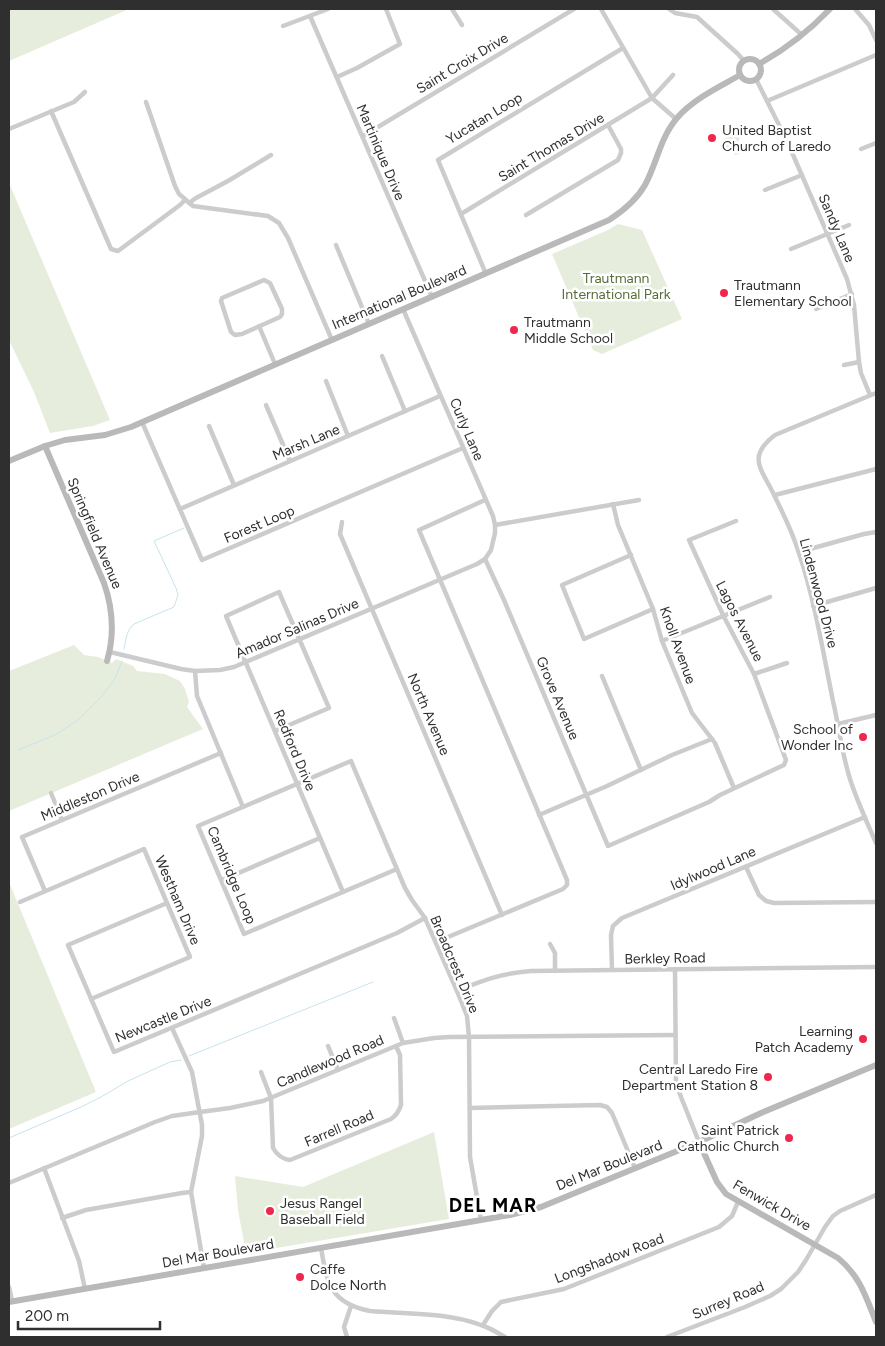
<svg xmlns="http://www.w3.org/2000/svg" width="885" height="1346" font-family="Figtree,sans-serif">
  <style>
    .green { fill: #e7eddc }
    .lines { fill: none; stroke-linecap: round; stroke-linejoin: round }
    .stream { stroke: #c7e3ee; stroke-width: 1 }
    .street { stroke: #ccc; stroke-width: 4.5 }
    .secondary { stroke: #b9b9b9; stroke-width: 6 }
    .poi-dot { fill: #f1264c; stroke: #fff; stroke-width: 2 }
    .labels { text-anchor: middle; stroke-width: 5; stroke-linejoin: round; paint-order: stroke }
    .street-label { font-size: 14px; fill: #2f2f2f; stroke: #fff }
    .poi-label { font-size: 14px; fill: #2f2f2f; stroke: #fff; text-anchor: start }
    .park-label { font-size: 14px; fill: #586e39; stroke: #fff }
    .district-label { font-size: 19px; font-weight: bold; letter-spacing: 1px; fill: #000; stroke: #fff }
  </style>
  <rect width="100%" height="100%" fill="#fff"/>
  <!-- green -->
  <g class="green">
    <polygon points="9,9 129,9 9,61"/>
    <polygon points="733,127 743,134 735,146 741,150 739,154 735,155 732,151 721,144"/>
    <polygon points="9,183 110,420 93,426 50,433 34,392 9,340"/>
    <polygon points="618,224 642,230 682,319 602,354 593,350 552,254 608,230"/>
    <polygon points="74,645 84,655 98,657 112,663 116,659 133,666 137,671 165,674 180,681 185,689 189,702 187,707 203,729 9,811 9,671"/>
    <polygon points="9,882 96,1092 9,1129"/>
    <polygon points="434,1132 449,1219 246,1253 238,1210 235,1176 303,1187"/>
  </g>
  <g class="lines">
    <!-- stream -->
    <g class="stream">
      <path d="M124,649c2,-9 2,-18 10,-25l40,-17 4,-12 -2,-7 -22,-47 30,-13"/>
      <polyline points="18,750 55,735 78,720 101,697 115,679 122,661"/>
      <polyline points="189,1056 373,982"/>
      <polyline points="9,1138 81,1107 101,1097 128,1081 170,1062 181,1060"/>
    </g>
    <!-- street -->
    <g class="street">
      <polyline points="452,9 462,25"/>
      <polyline points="601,9 652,98 676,119"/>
      <polyline points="669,9 675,13 697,17 738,54 744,61"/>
      <polyline points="773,9 802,35"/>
      <polyline points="855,9 869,25 876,40"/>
      <polyline points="310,16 432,297"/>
      <polyline points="283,26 328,9"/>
      <polyline points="337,77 357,68 400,44 386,9"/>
      <polyline points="756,79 787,141 847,279 854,305 859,362 861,373 870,395"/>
      <polyline points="767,101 876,55"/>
      <polyline points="146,102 175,186 179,194 193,206 268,216 279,223 288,238 332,340"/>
      <polyline points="51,111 111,249 118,251 180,205 185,200"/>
      <polyline points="9,129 74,102 85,92"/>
      <polyline points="363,136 574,9"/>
      <polyline points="861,149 876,143"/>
      <polyline points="765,190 802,175"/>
      <polyline points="189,203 196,198 228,181 271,155"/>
      <polyline points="461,214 652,98 673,75"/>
      <polyline points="526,215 618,160 621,153 621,149 608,125"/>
      <polyline points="336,245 369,324"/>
      <polyline points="791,249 849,225"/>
      <polyline points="486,274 438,160 623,48"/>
      <polygon points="264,280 270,283 282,309 282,314 280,317 242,334 235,335 231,332 221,301 222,298"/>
      <polyline points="816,309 852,294"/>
      <polyline points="259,326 275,364"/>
      <polyline points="382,356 405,411"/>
      <polyline points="844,365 859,362"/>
      <polyline points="326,381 348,436"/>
      <path d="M876,393l-101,42c-30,23 -12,35 0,62 9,18 18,37 24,56 16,48 24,99 34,148 6,26 9,53 17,78 7,22 17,43 26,64"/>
      <polyline points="266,405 290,461"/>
      <polyline points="142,422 202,560 463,448"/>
      <polyline points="209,426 234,485"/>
      <polyline points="775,495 876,469"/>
      <polyline points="613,504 618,525 653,609 662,641 692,713 715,743 734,788"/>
      <polyline points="180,509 440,396"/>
      <polyline points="342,522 340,534 502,915"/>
      <polyline points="495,525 639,500"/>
      <polyline points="799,552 864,534 876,532"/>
      <polyline points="631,555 562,585 584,639 653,609"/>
      <polyline points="485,559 504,600 608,846 709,802 720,795 784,765 786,760 754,674 724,617 689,540 736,521"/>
      <polyline points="813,606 876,588"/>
      <polyline points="662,641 770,597"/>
      <polyline points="110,652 181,669 195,671 220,670 234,667 477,564 485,559 491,550 495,533 495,525 493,516 403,309"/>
      <polyline points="195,671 197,696 202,708 243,807"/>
      <polyline points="754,674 787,663"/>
      <polyline points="602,676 641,770"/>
      <polyline points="838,724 876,715"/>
      <polyline points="275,731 329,708 279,592 226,616 343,892"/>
      <polyline points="51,793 62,820"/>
      <polyline points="539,815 607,786 672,755 712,739"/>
      <polyline points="746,867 759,895 766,901 774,903 876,902"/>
      <polyline points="397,869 244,934 198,826 351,761 405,888 412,900 425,918 457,991 467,1016 469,1037 470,1157 481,1220"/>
      <polyline points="222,880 320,838"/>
      <polyline points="45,891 22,837 221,753"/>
      <polyline points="20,902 144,849 190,957 91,999"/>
      <polyline points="167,903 68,945 114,1052 397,933 425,918"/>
      <polyline points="436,942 563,889 567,885 567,880 419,530 485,500"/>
      <polyline points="550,944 555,953 555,971"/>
      <polyline points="675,969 676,1082 681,1097 699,1142"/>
      <polyline points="612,970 611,935 613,926 622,918 865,817"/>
      <path d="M457,991c26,-11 46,-18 74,-20l345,-4"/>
      <polyline points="394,1018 403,1043"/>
      <polyline points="172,1028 192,1072 202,1125 202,1136 191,1192 204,1268"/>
      <polyline points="328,1046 338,1070"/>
      <path d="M261,1072l10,26 2,50c4,7 9,11 17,12l101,-41c6,-4 8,-8 10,-14l-1,-50 -4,-9"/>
      <polyline points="470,1108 600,1105 607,1107 612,1113 635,1168"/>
      <polyline points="44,1168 79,1261 85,1289"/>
      <polyline points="9,1183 155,1122 172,1116 200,1112 230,1108 263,1101 403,1043 434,1038 449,1037 675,1035"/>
      <polyline points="62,1218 86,1210 182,1193 191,1192"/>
      <path d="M321,1248c6,35 9,55 49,63 36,3 77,1 111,14 9,3 17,8 24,12"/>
      <polyline points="9,1287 12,1301"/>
      <polyline points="483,1325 492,1311 501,1302 564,1289 719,1227 732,1216 738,1202"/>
      <polyline points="347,1337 344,1327 351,1306"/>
      <polyline points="667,1337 745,1307 770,1296 781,1289 798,1272 806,1260 825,1227 833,1216 840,1211 876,1195"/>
    </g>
    <!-- secondary -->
    <g class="secondary">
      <circle cx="750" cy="70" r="11"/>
      <path d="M759,64c27,-15 50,-33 71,-55"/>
      <path d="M45,446l59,137c9,26 11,51 3,78"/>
      <path d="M9,461l36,-15 20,-6 40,-5 26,-8 478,-207c14,-9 28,-21 36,-35 12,-22 15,-47 32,-67 16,-19 42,-31 63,-43"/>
      <path d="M699,1142l18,40 9,12 112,64c22,18 28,39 38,64"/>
      <polyline points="9,1302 481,1220 510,1215 541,1207 699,1142 761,1113 876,1065"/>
    </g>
  </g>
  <!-- markers -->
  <g class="poi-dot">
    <circle cx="712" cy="138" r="5"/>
    <circle cx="724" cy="293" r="5"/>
    <circle cx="514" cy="330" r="5"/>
    <circle cx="863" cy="737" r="5"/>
    <circle cx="863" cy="1039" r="5"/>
    <circle cx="768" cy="1077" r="5"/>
    <circle cx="789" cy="1138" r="5"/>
    <circle cx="270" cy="1211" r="5"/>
    <circle cx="300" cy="1277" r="5"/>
  </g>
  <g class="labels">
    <!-- street labels -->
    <g class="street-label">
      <text transform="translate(462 63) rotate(-31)" y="5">Saint Croix Drive</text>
      <text transform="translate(484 118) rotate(-31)" y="5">Yucatan Loop</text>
      <text transform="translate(551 147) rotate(-31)" y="5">Saint Thomas Drive</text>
      <text transform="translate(381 152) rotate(67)" y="5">Martinique Drive</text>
      <text transform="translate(837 228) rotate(67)" y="5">Sandy Lane</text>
      <text transform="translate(399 297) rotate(-23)" y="5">International Boulevard</text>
      <text transform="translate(467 429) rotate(67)" y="5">Curly Lane</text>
      <text transform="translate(306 442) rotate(-23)" y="5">Marsh Lane</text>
      <text transform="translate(259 524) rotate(-23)" y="5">Forest Loop</text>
      <text transform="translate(95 533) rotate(67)" y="5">Springfield Avenue</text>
      <text transform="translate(819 593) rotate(75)" y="5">Lindenwood Drive</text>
      <text transform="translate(740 621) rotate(63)" y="5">Lagos Avenue</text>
      <text transform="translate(297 628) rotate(-23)" y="5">Amador Salinas Drive</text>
      <text transform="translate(678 645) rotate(70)" y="5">Knoll Avenue</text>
      <text transform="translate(558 698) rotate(67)" y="5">Grove Avenue</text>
      <text transform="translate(429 714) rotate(67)" y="5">North Avenue</text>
      <text transform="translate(295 750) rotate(67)" y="5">Redford Drive</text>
      <text transform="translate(90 796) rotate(-23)" y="5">Middleston Drive</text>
      <text transform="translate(713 868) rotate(-23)" y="5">Idylwood Lane</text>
      <text transform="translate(232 875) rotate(67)" y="5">Cambridge Loop</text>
      <text transform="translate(178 900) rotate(67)" y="5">Westham Drive</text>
      <text transform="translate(665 958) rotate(-1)" y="5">Berkley Road</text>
      <text transform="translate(455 964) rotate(67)" y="5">Broadcrest Drive</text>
      <text transform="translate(163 1019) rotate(-22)" y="5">Newcastle Drive</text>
      <text transform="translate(330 1061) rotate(-23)" y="5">Candlewood Road</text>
      <text transform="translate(339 1128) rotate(-23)" y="5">Farrell Road</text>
      <text transform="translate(609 1165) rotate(-22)" y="5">Del Mar Boulevard</text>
      <text transform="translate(772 1205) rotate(30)" y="5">Fenwick Drive</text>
      <text transform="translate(218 1253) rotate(-10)" y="5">Del Mar Boulevard</text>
      <text transform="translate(609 1258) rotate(-21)" y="5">Longshadow Road</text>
      <text transform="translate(728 1300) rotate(-23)" y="5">Surrey Road</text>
    </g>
    <!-- poi labels -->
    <g class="poi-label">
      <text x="722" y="135">United Baptist<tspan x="722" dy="16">Church of Laredo</tspan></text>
      <text x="734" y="290">Trautmann<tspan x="734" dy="16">Elementary School</tspan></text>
      <text x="524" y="327">Trautmann<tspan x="524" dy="16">Middle School</tspan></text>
      <text x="853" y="734" text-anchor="end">School of<tspan x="853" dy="16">Wonder Inc</tspan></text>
      <text x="853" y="1036" text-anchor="end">Learning<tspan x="853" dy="16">Patch Academy</tspan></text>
      <text x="758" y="1074" text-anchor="end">Central Laredo Fire<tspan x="758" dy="16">Department Station 8</tspan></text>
      <text x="779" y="1135" text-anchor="end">Saint Patrick<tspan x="779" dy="16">Catholic Church</tspan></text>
      <text x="280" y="1208">Jesus Rangel<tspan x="280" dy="16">Baseball Field</tspan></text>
      <text x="310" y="1274">Caffe<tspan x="310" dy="16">Dolce North</tspan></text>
    </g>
    <!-- park labels -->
    <g class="park-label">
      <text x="616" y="283">Trautmann<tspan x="616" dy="16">International Park</tspan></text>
    </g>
    <!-- district labels -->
    <g class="district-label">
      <text x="493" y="1212">DEL MAR</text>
    </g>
  </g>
  <!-- border -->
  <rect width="885" height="1346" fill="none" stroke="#2f2f2f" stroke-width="20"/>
  <!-- scale -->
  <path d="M18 1321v8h142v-8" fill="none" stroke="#2f2f2f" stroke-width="2.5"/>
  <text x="25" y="1321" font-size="15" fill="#2f2f2f" stroke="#ffffff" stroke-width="4" paint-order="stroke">200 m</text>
</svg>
